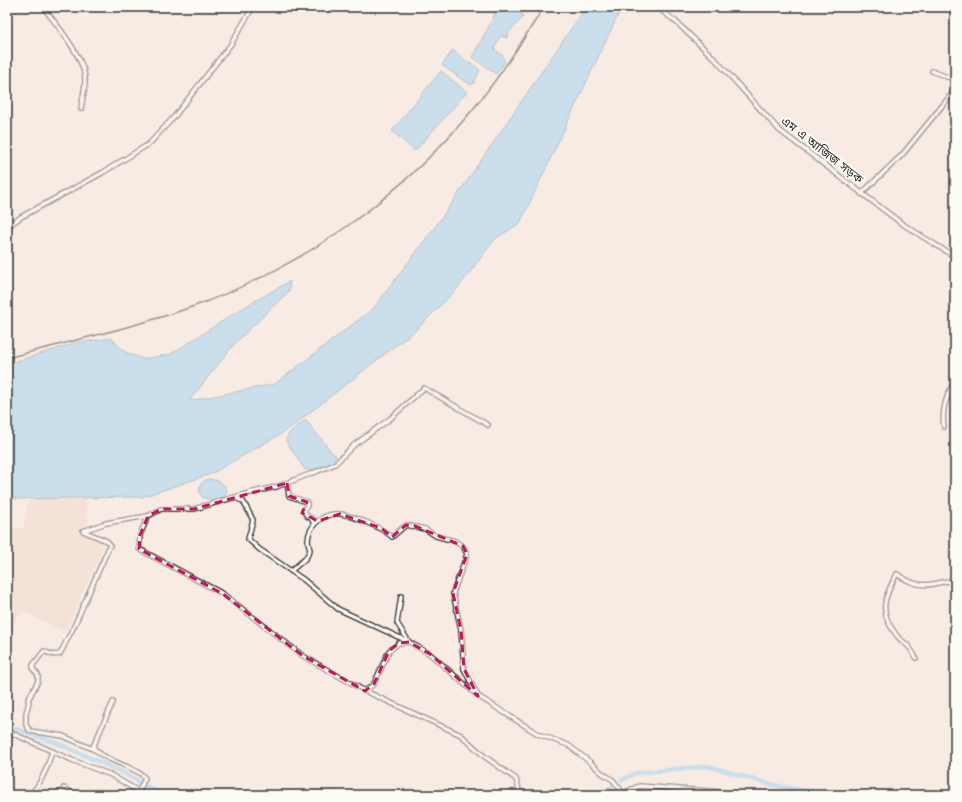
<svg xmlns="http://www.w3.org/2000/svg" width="962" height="802" font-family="Mali,'Noto Sans Bengali',sans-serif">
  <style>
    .built { fill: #f0d7cb }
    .water { fill: #96cef5; stroke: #6b8da4 }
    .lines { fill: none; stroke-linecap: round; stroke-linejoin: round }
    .canal { stroke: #96cef5; stroke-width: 4.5 }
    .minor-casing { stroke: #2b2b2b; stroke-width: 6 }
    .minor { stroke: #fdfcf7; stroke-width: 3.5 }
    .rail { stroke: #2b2b2b; stroke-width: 1.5 }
    .marked { fill: none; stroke: #c2185b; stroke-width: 3; stroke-dasharray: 8 5; stroke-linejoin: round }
    .labels { text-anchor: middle; stroke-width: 4; stroke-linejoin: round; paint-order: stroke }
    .street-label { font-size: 12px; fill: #2b2b2b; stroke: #fdfcf7 }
  </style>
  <rect width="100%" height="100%" fill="#f7ebe3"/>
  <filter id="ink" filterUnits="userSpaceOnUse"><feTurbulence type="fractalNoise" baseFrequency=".025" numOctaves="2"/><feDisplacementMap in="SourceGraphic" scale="8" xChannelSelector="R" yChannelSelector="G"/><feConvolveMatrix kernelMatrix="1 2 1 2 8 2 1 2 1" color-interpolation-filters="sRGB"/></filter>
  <g filter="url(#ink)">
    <!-- built -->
    <polygon class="built" points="86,497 88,531 105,541 99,558 65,632 22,611 7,632 7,525 23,529 29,498"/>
    <!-- water -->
    <g class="water">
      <polygon points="497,7 522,7 521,12 523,17 509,32 507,38 500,36 494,49 502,55 505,62 496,74 472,57 492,21"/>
      <polygon points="586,7 624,7 619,13 520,223 495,239 457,289 417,329 286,431 211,474 142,497 7,499 7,364 76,343 111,338 125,352 143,359 171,354 243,308 290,281 289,291 235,343 189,401 275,384 374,308 443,216"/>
      <polygon points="453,50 466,61 471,63 480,70 473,84 471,85 457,76 442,65"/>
      <polygon points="441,71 467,92 415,151 392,131"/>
      <path d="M304,421h2l3,3 24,30 3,1 -1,4c-8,9 -19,11 -30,11l-19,-29c0,-7 12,-17 18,-20z"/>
      <path d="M209,479l9,2 7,5 2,5 -2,5c-7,3 -15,5 -23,1 -5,-8 -2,-16 7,-18z"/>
    </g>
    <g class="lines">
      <!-- canal -->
      <g class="canal">
        <polyline points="7,726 59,744 122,772 162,795"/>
        <polyline points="622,780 636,773 708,766 773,785 829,795"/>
        <polyline points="599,795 613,786"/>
      </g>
      <!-- minor casing -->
      <g class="minor-casing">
        <g id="minor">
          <path d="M43,7c13,17 43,52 42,74 0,9 -3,19 -4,28"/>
          <polyline points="657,7 675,21 714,58 779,130 901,223 955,257"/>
          <polyline points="932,71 955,80"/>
          <polyline points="861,194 902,155 955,90"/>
          <polyline points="7,227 21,217 102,173 149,144 174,117 231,44 253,7"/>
          <path d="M944,427c-3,-17 3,-32 11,-47"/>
          <polyline points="287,483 289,496 307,502 307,506 304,511 307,516 311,518 314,524"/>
          <polyline points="235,498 243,501 253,520 248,539 259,549 304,580 338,609 409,642 430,654 478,696 538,734 568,745 590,762 602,773 613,780 623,793"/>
          <polyline points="148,516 140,535 139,549 223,594 303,656 365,691 461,735 484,756 516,779 519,790 519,795"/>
          <polyline points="83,531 106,523 148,516 161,509 194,509 249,493 276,487 318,471 335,464 354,445 391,418 424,388 488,425"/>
          <path d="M83,531l24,10 3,4 -35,79 -15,30c-6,2 -10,0 -16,-3l-11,14v4l5,6v6l-10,19 1,2 -3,11v12l4,6 33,5 32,14"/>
          <path d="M291,571l15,-13 4,-8c-1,-3 -2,-7 -2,-10 1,-16 17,-28 33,-26 13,2 42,14 51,23l14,-12 19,4 11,7 19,5 8,5 4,8 -14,39 8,37 3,39 13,25"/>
          <path d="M916,658c-2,-3 -4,-8 -7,-11 -3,-4 -8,-6 -11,-10 -20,-25 -15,-38 -1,-63 11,8 22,13 36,10 10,-1 13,-5 22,-1"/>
          <polyline points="365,691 374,684 389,651 399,643 409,642 397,623 401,596"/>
          <path d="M113,702l-20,45c9,13 37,18 49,28l3,3 -6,13"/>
          <polyline points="7,731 72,760 111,775 145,795"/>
          <path d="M30,795c11,-11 18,-29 22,-44"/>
          <polyline points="59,795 64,788 75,795"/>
          <polyline points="619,795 639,786 720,792 739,795"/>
        </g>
      </g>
      <!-- minor -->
      <use href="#minor" class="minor"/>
      <!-- rail -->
      <path class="rail" d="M7,358c64,-17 130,-31 193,-54 109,-41 205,-110 278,-201 24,-30 45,-63 66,-96"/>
    </g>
  </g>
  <!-- marked area -->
  <path d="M0 0H962V802H0ZM287,483l2,13 18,6 -5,11 16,8 22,-7 41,14 11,9 14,-12 9,1 48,20 4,8 -14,39 8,37 3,39 14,27 -48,-42 -21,-12 -10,1 -10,8 -15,33 -9,7 -62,-35 -80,-62 -84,-45 1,-14 8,-19 13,-7h33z" fill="#f7ebe3" fill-opacity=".55" fill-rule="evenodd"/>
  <path class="marked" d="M287,483l2,13 18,6 -5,11 16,8 22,-7 41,14 11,9 14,-12 9,1 48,20 4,8 -14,39 8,37 3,39 14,27 -48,-42 -21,-12 -10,1 -10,8 -15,33 -9,7 -62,-35 -80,-62 -84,-45 1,-14 8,-19 13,-7h33z"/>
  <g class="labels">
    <!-- street labels -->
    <g class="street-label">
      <text transform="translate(822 150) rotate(38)" y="4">এম এ আজিজ সড়ক</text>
    </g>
  </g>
  <!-- margin -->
  <rect width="962" height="802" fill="none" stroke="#fdfcf7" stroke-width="24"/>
  <rect x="12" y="12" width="938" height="778" fill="none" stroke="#2b2b2b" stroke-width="1.5" filter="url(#ink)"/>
</svg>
